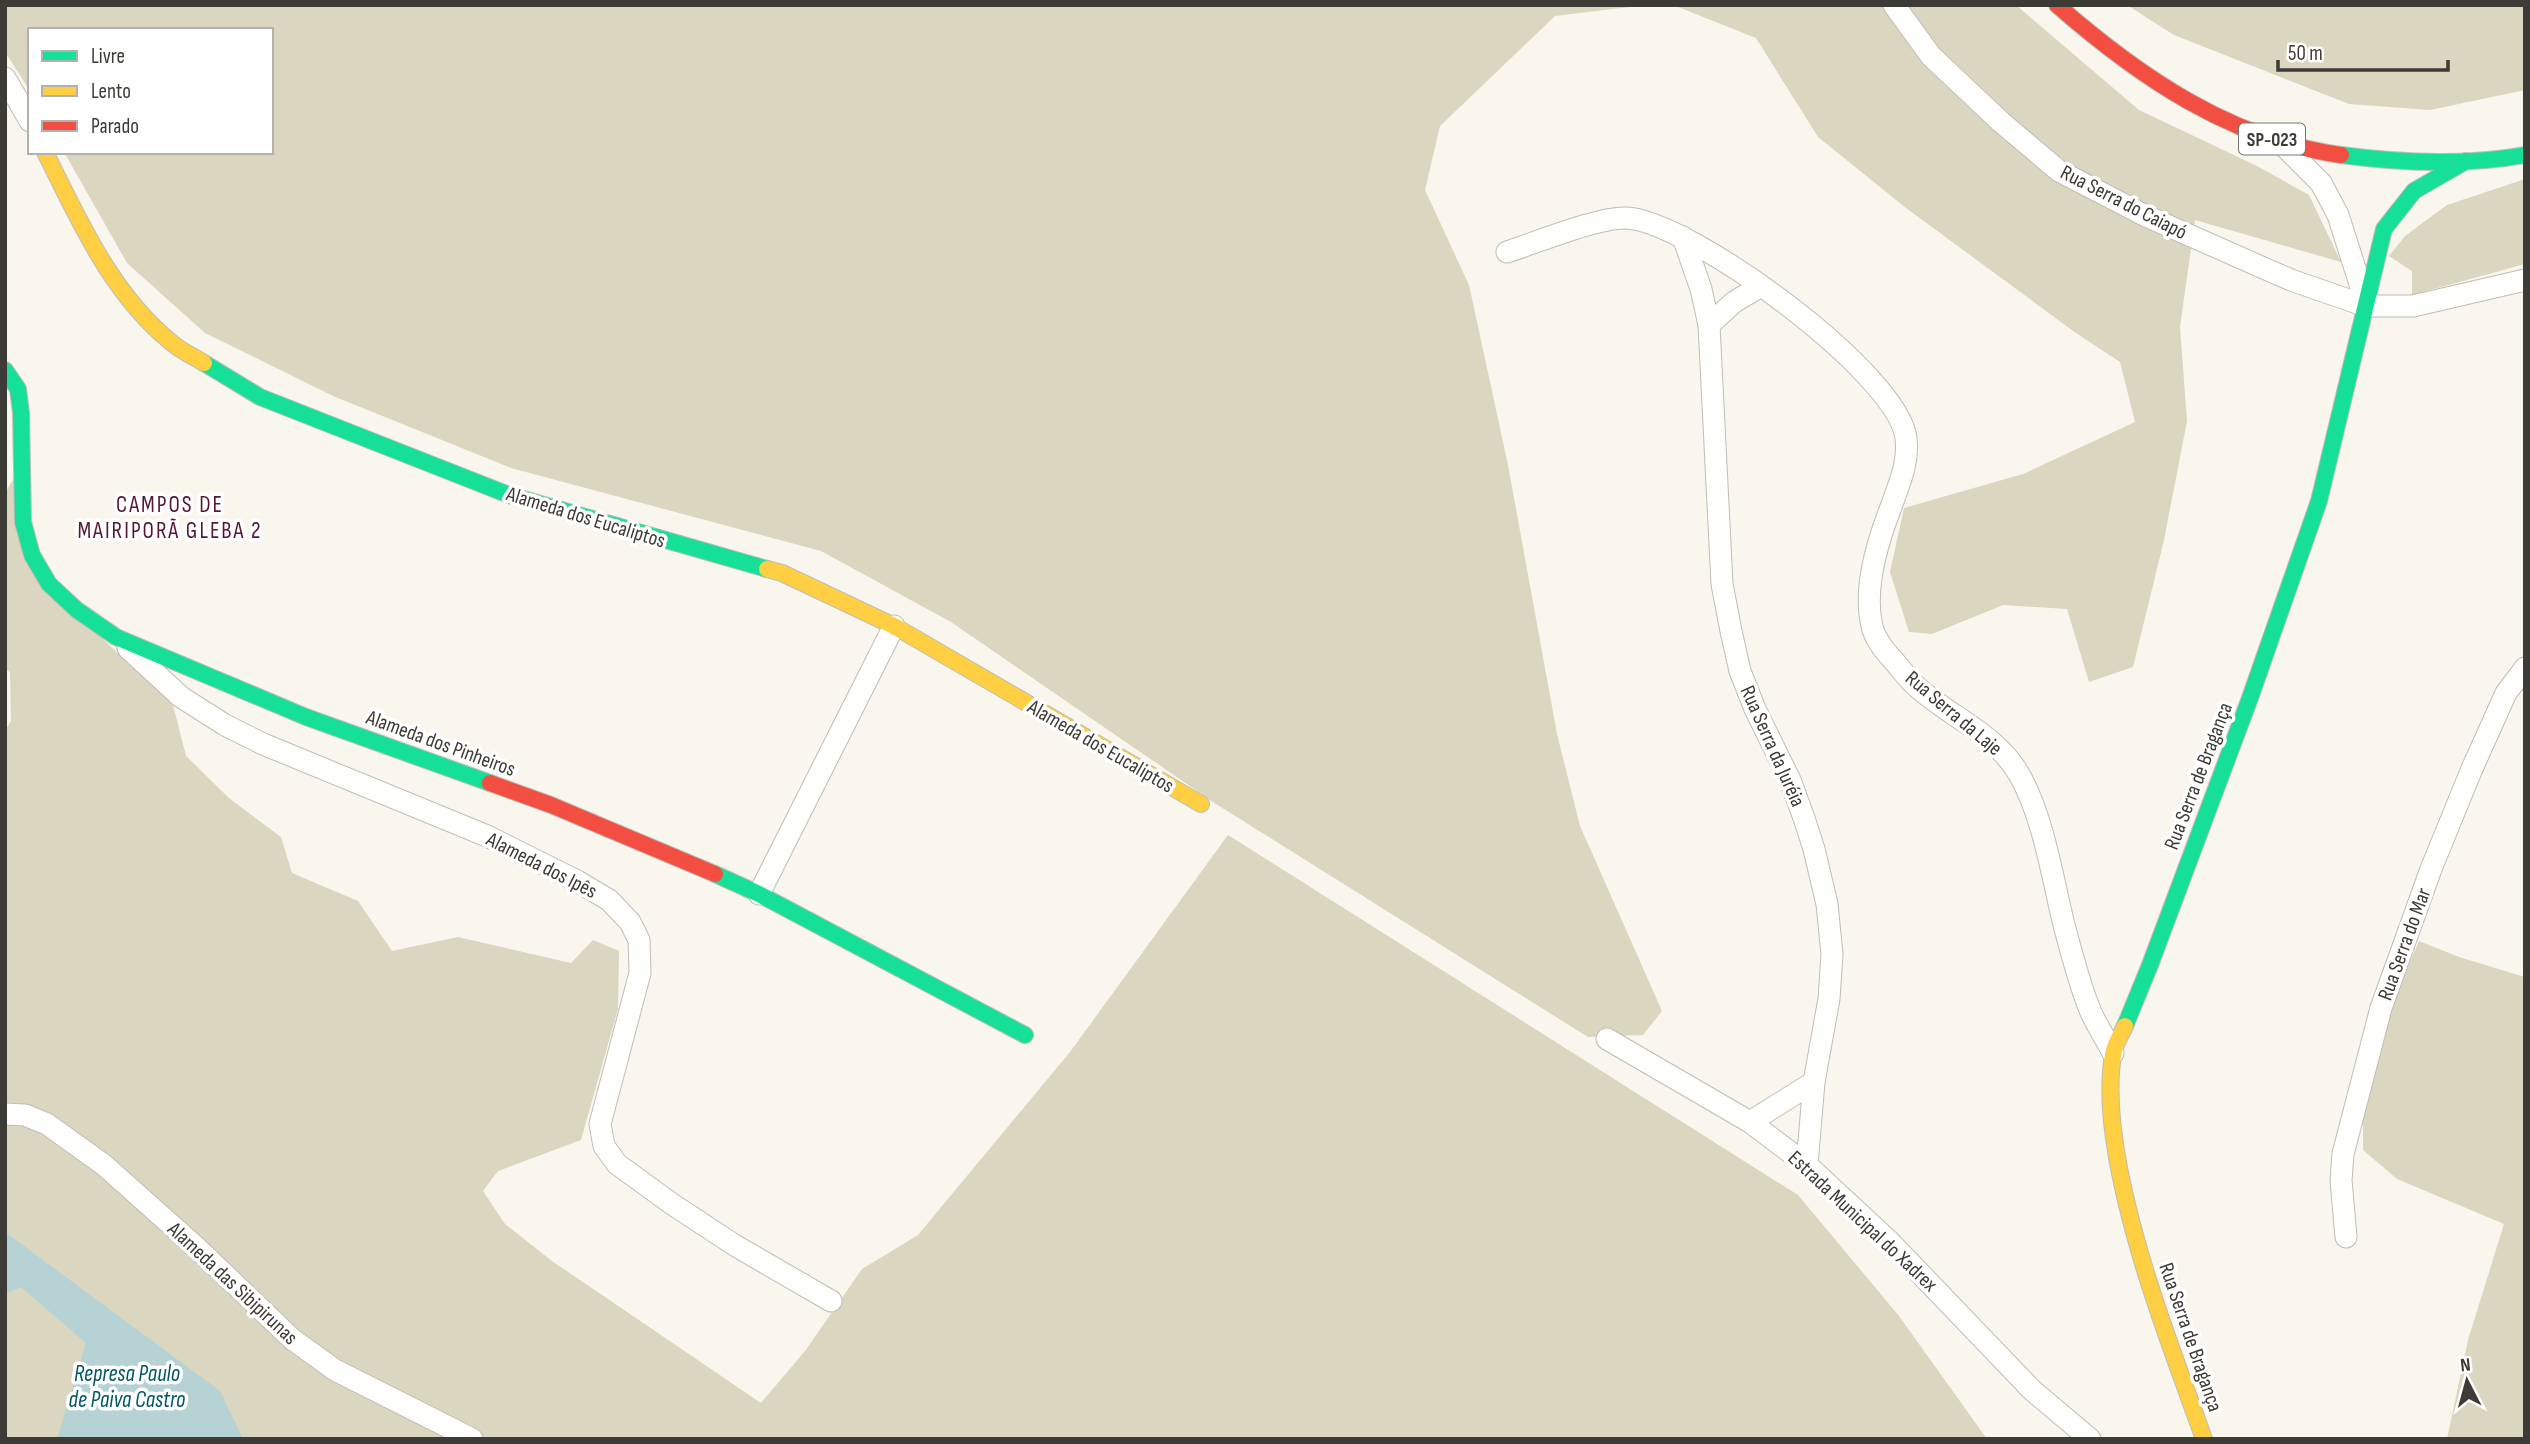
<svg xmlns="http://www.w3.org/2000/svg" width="2530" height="1444" font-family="'Sofia Sans Condensed',sans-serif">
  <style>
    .forest { fill: #dad6c0 }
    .water { fill: #b7d2d5 }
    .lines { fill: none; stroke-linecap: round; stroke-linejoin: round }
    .street-casing { stroke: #bebdb7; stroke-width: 23 }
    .fast-casing { stroke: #bebdb7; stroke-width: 18 }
    .slow-casing { stroke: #bebdb7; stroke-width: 18 }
    .jam-casing { stroke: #bebdb7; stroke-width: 18 }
    .street { stroke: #fefefc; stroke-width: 21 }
    .fast { stroke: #16e098; stroke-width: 16 }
    .slow { stroke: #ffcf43; stroke-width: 16 }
    .jam { stroke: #f24e42; stroke-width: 16 }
    .labels { text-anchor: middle; stroke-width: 7; stroke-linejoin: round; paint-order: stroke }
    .shield { fill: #fff; stroke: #767672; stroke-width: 2 }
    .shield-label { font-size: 19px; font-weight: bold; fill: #3c3b35 }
    .street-label { font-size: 21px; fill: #3c3b35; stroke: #fff }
    .neighbourhood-label { font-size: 23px; letter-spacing: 2px; fill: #561531; stroke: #fff }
    .water-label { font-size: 23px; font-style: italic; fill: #005664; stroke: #fff }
  </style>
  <rect width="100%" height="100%" fill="#f8f6ed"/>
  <!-- forest -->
  <g class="forest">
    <polygon points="5,5 1646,5 1555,16 1440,126 1425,190 1469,285 1508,465 1557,734 1580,826 1662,1011 1643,1035 1588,1037 1216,804 951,622 821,551 511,468 333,396 205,333 127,263 64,152 271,152 271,30 30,30 30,91 5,52"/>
    <polygon points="1673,5 2016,5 2139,110 2257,166 2309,195 2341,262 2195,220 2180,327 2187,421 2164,540 2133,667 2089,682 2067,609 2003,605 1932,634 1909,632 1890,572 1904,508 2023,474 2135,422 2120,362 2076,333 1906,208 1818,137 1756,38"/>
    <polygon points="2127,5 2525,5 2525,90 2430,110 2349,104 2174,35"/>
    <polygon points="2525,179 2525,264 2412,295 2412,271 2389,256 2405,236 2447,205"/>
    <polygon points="14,478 23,555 106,642 173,705 186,756 230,799 281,837 292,873 358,901 392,951 458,937 571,963 593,940 619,951 618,1009 581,1140 498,1171 483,1191 505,1224 552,1261 761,1403 805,1351 862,1269 918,1235 1070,1052 1228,835 1798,1195 1899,1316 1987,1439 5,1439 5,731 11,721 10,672 5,669 5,493"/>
    <polygon points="2419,941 2459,957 2525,977 2525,1439 2447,1439 2468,1340 2504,1224 2397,1179 2363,1150 2363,1117 2396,993"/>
  </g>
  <!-- water -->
  <polygon class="water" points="5,1234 9,1235 220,1391 243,1439 57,1439 86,1343 21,1287 5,1294"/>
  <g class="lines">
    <!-- street casing -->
    <g class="street-casing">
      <g id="street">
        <polyline points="1894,5 1931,56 2001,122 2059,171 2146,216 2259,266 2291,280 2366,306 2413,306 2525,280"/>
        <polyline points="5,78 30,121"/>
        <polyline points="2281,143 2321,183 2338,215 2366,303"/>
        <polyline points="1683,237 1701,289 1709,325 1722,584 1731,631 1740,671 1755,709 1790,780 1804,818 1814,849 1827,904 1832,954 1829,999 1814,1082 1807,1165"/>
        <path d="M1507,252c28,-9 94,-36 120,-34 64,4 271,155 279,220 3,25 -7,46 -15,69 -14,36 -29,84 -18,123 4,12 12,21 20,30 8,9 15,19 24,27 33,30 81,48 103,89 23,40 33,104 44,149 7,26 14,54 24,80 6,17 17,32 25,48"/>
        <polyline points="1709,325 1734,302 1761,286"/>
        <polyline points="128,648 181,697 225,725 263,744 487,836 577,881 609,900 630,922 639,940 640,973 600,1124 604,1146 617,1164 672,1204 736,1246 831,1301"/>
        <polyline points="759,894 894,626"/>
        <polyline points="1607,1039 1750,1122 1807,1165 1890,1242 2032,1390 2090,1439"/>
        <polyline points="5,1114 25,1115 47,1124 104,1165 196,1247 292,1339 335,1370 472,1439"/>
        <polyline points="1750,1122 1814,1082"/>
        <polyline points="2346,1237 2341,1180 2343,1154 2381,1008 2431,869 2471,771 2506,693 2525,668"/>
      </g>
    </g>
    <!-- fast casing -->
    <g class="fast-casing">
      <g id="fast">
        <path d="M2341,155c60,8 123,11 184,0"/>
        <polyline points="204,363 260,397 509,495 767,569"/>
        <polyline points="5,370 18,389 21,413 23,522 32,555 49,584 77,610 116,637 306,717 490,783"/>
        <polyline points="715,874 759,894 1025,1035"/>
        <polyline points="2125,1026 2150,965 2250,698 2319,501 2384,229 2414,191 2466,161"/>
      </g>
    </g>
    <!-- slow casing -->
    <g class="slow-casing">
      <g id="slow">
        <path d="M45,152c34,68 66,142 127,191 9,8 21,13 32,20"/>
        <polyline points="767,569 782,573 894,626 1201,804"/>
        <path d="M2125,1026c-4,9 -11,19 -12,29 -6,37 -1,76 6,113 18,93 53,182 85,271"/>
      </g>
    </g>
    <!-- jam casing -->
    <g class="jam-casing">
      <g id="jam">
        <path d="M2057,5c81,71 174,135 284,150"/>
        <polyline points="490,783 551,805 715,874"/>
      </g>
    </g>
    <!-- street -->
    <use href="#street" class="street"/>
    <!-- fast -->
    <use href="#fast" class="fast"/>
    <!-- slow -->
    <use href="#slow" class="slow"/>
    <!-- jam -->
    <use href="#jam" class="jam"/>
  </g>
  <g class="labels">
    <!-- shield labels -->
    <rect class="shield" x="2239" y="123.5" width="66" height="31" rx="5"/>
    <g class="shield-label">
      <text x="2272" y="146">SP-023</text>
    </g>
    <!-- street labels -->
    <g class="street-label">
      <text transform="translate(2124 202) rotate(27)" y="7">Rua Serra do Caiapó</text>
      <text transform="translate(586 517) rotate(17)" y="7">Alameda dos Eucaliptos</text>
      <text transform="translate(1954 713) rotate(40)" y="7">Rua Serra da Laje</text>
      <text transform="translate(441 743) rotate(20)" y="7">Alameda dos Pinheiros</text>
      <text transform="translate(1101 746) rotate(30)" y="7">Alameda dos Eucaliptos</text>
      <text transform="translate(1773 746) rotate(66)" y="7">Rua Serra da Juréia</text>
      <text transform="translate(2198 776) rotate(-69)" y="7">Rua Serra de Bragança</text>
      <text transform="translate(542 865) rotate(27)" y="7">Alameda dos Ipês</text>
      <text transform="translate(2404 944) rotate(-70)" y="7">Rua Serra do Mar</text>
      <text transform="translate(1863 1221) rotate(43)" y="7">Estrada Municipal do Xadrex</text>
      <text transform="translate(233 1283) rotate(43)" y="7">Alameda das Sibipirunas</text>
      <text transform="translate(2191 1337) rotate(71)" y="7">Rua Serra de Bragança</text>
    </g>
    <!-- neighbourhood labels -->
    <g class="neighbourhood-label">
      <text x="170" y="512">CAMPOS DE<tspan x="170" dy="26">MAIRIPORÃ GLEBA 2</tspan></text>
    </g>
    <!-- water labels -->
    <g class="water-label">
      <text x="127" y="1381">Represa Paulo<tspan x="127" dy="26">de Paiva Castro</tspan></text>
    </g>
  </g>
  <!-- border -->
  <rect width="2530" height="1444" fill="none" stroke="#3c3b35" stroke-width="14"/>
  <!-- legend -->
  <rect x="28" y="28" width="245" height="126" fill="#ffffff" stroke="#b1b1ae" stroke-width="2"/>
  <rect x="42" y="51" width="35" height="10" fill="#16e098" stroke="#b1b1ae" stroke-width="2"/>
  <text x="91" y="63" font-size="21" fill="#3c3b35">Livre</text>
  <rect x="42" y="86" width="35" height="10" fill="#ffcf43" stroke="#b1b1ae" stroke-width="2"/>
  <text x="91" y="98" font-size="21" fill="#3c3b35">Lento</text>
  <rect x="42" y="121" width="35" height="10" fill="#f24e42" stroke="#b1b1ae" stroke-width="2"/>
  <text x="91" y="133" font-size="21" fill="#3c3b35">Parado</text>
  <!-- north arrow -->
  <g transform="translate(2467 1381) rotate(354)" stroke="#ffffff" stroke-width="5" paint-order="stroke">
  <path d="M0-5L12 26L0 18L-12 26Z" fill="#3c3b35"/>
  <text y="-10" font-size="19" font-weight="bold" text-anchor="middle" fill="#3c3b35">N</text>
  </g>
  <!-- scale -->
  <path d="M2278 60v10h170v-10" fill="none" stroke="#3c3b35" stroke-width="3.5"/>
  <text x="2288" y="60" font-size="21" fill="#3c3b35" stroke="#ffffff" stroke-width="5" paint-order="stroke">50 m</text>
</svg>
